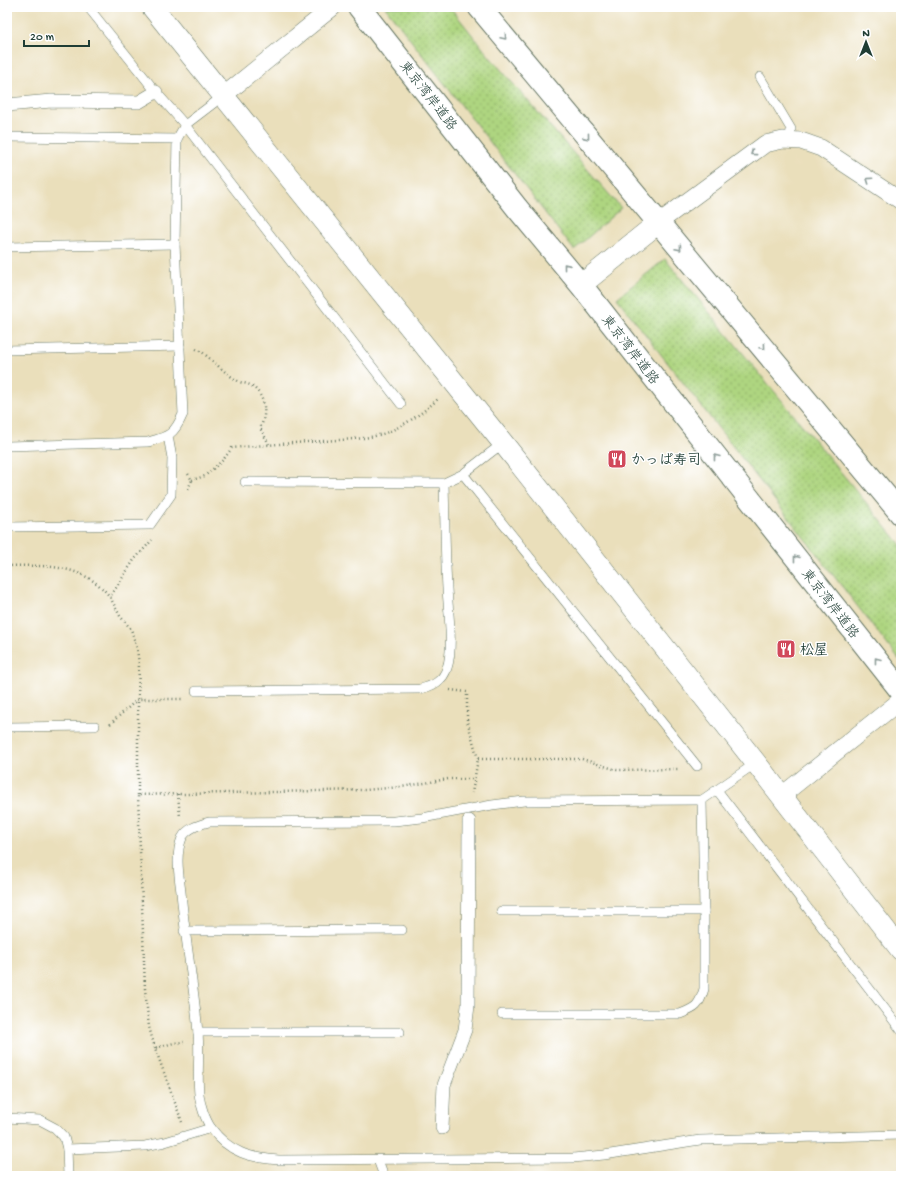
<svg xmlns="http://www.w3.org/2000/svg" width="908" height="1183" font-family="'Gochi Hand','Klee One',sans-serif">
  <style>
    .grass { fill: url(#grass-dots); stroke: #66895a }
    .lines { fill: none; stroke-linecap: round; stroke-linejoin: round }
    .service-casing { stroke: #667663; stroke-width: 10 }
    .pedestrian-casing { stroke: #667663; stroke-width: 14 }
    .minor-casing { stroke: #667663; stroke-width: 18 }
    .tertiary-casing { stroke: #667663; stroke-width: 22 }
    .trunk-casing { stroke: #667663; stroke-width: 24 }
    .path { stroke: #667663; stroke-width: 2.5; stroke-dasharray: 1 3; stroke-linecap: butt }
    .service { stroke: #fff; stroke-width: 9 }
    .pedestrian { stroke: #fff; stroke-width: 13 }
    .minor { stroke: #fff; stroke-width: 17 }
    .tertiary { stroke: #fff; stroke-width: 21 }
    .trunk { stroke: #fff; stroke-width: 22 }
    .oneway { stroke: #8f9e9a }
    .labels { text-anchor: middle; stroke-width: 3; stroke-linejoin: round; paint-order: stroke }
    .street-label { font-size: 14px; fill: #1f3d34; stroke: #fff }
    .poi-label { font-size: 14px; font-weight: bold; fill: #1f3d34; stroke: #fff; text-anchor: start }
  </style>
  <defs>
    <pattern id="grass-dots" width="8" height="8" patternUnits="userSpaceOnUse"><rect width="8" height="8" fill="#aed580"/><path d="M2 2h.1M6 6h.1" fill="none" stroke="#8dae6a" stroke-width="1.8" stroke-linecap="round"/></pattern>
  </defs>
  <rect width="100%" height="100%" fill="#fff"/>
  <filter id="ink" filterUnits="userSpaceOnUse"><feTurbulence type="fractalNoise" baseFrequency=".025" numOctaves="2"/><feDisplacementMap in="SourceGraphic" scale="8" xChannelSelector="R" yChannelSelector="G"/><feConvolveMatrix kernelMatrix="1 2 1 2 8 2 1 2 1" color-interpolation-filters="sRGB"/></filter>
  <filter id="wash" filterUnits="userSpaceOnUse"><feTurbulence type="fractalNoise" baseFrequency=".012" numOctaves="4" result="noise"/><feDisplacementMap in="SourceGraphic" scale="16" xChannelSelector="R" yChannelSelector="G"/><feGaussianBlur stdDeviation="0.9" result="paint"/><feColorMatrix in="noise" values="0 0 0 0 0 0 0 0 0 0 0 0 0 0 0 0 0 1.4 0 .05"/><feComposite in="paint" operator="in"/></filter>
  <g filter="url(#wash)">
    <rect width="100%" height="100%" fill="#eadfbb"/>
    <!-- grass -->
    <g class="grass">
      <polygon points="385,7 450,7 489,56 621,208 574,250"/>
      <polygon points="665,259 901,545 901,662 617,298"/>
    </g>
  </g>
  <g filter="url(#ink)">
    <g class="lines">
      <!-- service casing -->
      <g class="service-casing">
        <g id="service">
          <polyline points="88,7 156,92 185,125 401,404"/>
          <polyline points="760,77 791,129 790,141"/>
          <polyline points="7,137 177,139"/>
          <polyline points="7,247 175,244"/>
          <polyline points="7,350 180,346"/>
          <path d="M7,446l141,-4c21,-6 26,-7 35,-28l-8,-170 2,-105 8,-14 38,-29"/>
          <polyline points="463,474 697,766"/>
          <polyline points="245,482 444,483 463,474 503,443"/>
          <polyline points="7,527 150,525 171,495 172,458 168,436"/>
          <path d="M196,691l224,-2c13,-3 23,-8 27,-21 7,-21 1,-58 0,-80 -2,-35 -2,-70 -3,-105"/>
          <polyline points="7,727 95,726"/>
          <path d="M756,763l-54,37 -178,1 -32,4 -70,13 -28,3 -185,1c-10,3 -22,6 -27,16 -7,17 -3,37 -1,54 4,47 13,94 17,141 2,20 -1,41 1,61 1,10 6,25 12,34 18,25 40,30 68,32l294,-2 31,-3 96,-15 201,-5"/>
          <polyline points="717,790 901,1030"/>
          <polyline points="501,911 704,911"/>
          <polyline points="184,931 402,930"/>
          <path d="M502,1014h178c16,-6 19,-8 24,-25v-78l-2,-111"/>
          <polyline points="198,1032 400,1032"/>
          <polyline points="7,1118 40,1120 55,1128 64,1137 67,1149 68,1176"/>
          <polyline points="67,1149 145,1146 165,1142 211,1128"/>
          <polyline points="378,1160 384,1176"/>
        </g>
      </g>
      <!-- pedestrian casing -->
      <g class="pedestrian-casing">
        <g id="pedestrian">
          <polyline points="7,105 51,101 139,102 156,92"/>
          <polyline points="442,1128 444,1085 465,1030 468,1006 469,821"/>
        </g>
      </g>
      <!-- minor casing -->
      <g class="minor-casing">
        <g id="minor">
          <polyline points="223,96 333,7"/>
          <polyline points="658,223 765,144 783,140 801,141 821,148 901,201"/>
          <polyline points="781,796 901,700"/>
        </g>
      </g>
      <!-- tertiary casing -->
      <g class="tertiary-casing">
        <g id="tertiary">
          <polyline points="152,7 503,443 756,763 901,950"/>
          <polyline points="581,285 658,223"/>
        </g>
      </g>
      <!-- trunk casing -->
      <g class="trunk-casing">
        <g id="trunk">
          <polyline points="359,7 517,208 581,285 901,691"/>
          <polyline points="479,7 901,514"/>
        </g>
      </g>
      <!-- path -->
      <g class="path">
        <path d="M196,349l6,3c11,9 24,22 36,29 3,2 8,2 12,4 15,9 18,28 10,43l9,16"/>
        <path d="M192,480l13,-4 18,-16 9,-12c31,-3 61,-5 92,-7 21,-2 44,-1 64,-9 19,-8 36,-20 51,-34"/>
        <polyline points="188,489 192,480 188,474"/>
        <path d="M7,566c38,-1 78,-2 103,31"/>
        <polyline points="450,690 467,692 467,720 478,759 472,793"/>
        <polyline points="110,724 138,699 184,699"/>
        <polyline points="478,759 582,759 617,770 680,769"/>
        <polyline points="178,794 180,817"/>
        <polyline points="138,795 138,699 139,664 137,649 131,629 120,616 110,597 134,560 152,540"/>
        <polyline points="155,1048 149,1027 145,989 138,795 365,790 401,787 448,779 474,779"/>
        <polyline points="182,1122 155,1048 174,1043 184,1042"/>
      </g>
      <!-- service -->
      <use href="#service" class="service"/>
      <!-- pedestrian -->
      <use href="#pedestrian" class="pedestrian"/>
      <!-- minor -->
      <use href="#minor" class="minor"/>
      <!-- tertiary -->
      <use href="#tertiary" class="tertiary"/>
      <!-- trunk -->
      <use href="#trunk" class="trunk"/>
    </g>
    <!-- one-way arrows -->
    <defs><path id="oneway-chevron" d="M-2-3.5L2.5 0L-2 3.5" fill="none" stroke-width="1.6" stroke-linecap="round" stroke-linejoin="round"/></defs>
    <g class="oneway">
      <use href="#oneway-chevron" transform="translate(504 37) rotate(50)"/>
      <use href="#oneway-chevron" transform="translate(587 137) rotate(51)"/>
      <use href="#oneway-chevron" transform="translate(753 153) rotate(144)"/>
      <use href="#oneway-chevron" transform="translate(869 180) rotate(-146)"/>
      <use href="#oneway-chevron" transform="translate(679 248) rotate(49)"/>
      <use href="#oneway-chevron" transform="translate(566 266) rotate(-129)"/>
      <use href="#oneway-chevron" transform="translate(763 347) rotate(50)"/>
      <use href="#oneway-chevron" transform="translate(716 457) rotate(-128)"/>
      <use href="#oneway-chevron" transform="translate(796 558) rotate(-128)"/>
      <use href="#oneway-chevron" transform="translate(877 660) rotate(-128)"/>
    </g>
  </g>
  <!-- icons -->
  <defs>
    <g id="restaurant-square" transform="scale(1)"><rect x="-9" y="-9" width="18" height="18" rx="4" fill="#d1495b" stroke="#fff"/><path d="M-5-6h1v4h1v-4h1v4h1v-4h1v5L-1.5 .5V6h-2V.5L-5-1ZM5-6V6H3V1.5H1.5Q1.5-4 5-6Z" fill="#fff"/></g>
  </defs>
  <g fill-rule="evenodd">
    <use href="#restaurant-square" x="617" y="459"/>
    <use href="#restaurant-square" x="786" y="649"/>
  </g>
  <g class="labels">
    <!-- street labels -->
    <g class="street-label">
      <text transform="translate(429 95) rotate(52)" y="5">東京湾岸道路</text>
      <text transform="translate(631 349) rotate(52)" y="5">東京湾岸道路</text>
      <text transform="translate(831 603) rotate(52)" y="5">東京湾岸道路</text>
    </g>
    <!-- poi labels -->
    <g class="poi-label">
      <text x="631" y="464">かっぱ寿司</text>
      <text x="800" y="654">松屋</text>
    </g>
  </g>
  <!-- margin -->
  <rect width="908" height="1183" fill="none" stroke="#fff" stroke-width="24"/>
  <!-- north arrow -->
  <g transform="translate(866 42)" stroke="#ffffff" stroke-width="3" paint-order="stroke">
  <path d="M0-3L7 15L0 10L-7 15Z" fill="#1f3d34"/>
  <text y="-6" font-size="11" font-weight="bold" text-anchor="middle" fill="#1f3d34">N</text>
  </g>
  <!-- scale -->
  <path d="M24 40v6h65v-6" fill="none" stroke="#1f3d34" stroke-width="2"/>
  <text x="30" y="40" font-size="12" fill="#1f3d34" stroke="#ffffff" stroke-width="3" paint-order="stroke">20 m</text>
</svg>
